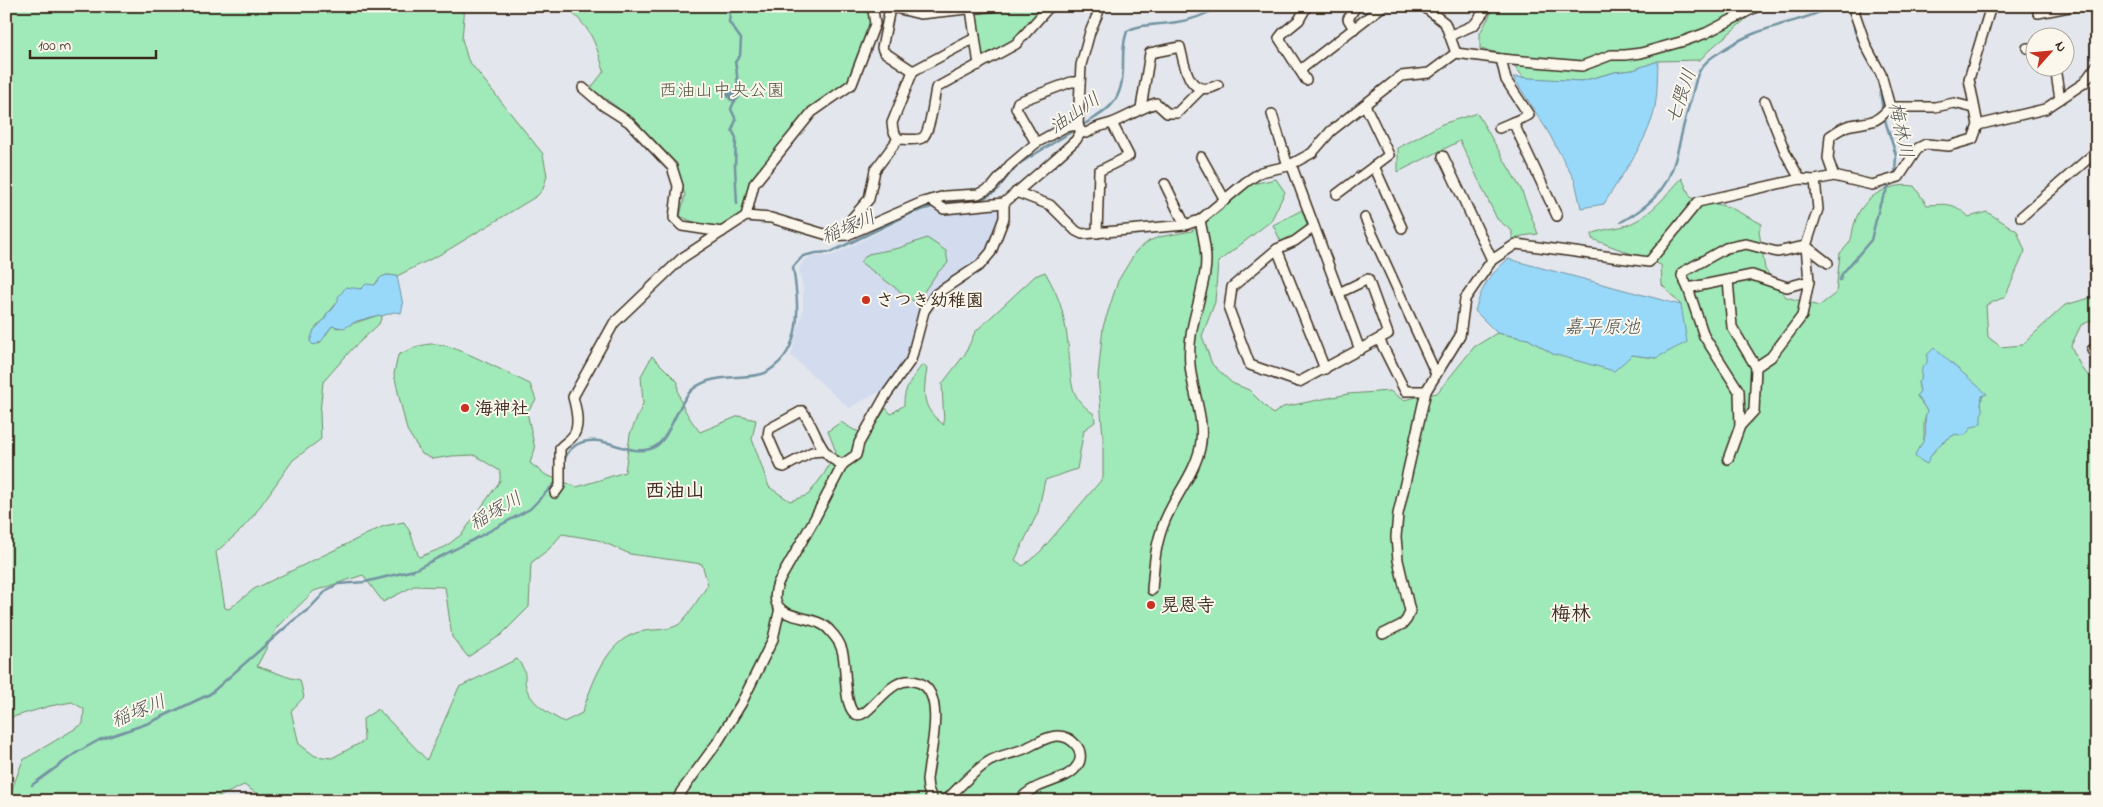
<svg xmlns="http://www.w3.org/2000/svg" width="2103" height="807" font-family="'Indie Flower','Klee One',sans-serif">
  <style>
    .built { fill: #d2dcee }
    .green { fill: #a0e9b8; stroke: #6e8a6b; fill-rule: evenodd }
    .water { fill: #98d9fa; stroke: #7393a2 }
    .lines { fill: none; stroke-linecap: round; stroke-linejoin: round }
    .stream { stroke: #7393a2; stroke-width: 2.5 }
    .minor-casing { stroke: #3b2a1e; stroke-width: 12 }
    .minor { stroke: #fbf7ec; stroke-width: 9 }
    .poi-dot { fill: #c8321e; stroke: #fbf7ec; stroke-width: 2 }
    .labels { text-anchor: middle; stroke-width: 4; stroke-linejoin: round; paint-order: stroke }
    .park-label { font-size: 18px; fill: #545a44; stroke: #fbf7ec }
    .poi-label { font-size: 18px; font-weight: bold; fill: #3b2a1e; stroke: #fbf7ec; text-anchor: start }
    .water-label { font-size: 19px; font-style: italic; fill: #525655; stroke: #fbf7ec }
    .quarter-label { font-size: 20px; font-weight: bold; fill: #3b2a1e; stroke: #fbf7ec }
  </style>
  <rect width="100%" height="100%" fill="#e3e7ed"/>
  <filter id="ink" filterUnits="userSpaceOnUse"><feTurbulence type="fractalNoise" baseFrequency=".02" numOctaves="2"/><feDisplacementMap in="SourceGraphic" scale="10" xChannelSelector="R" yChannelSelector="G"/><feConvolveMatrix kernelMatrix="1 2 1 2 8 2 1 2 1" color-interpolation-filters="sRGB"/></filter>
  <g filter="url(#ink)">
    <!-- built -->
    <polygon class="built" points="997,207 1001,211 1002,218 989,250 977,263 936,290 908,358 884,393 877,393 849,408 791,356 803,309 803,291 799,269 804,260 815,256 831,256 917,213 936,209 944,213"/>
    <!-- green -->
    <g class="green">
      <path d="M6,6h459l-3,33 6,21 75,94 4,22 -4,13 -6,7 -94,57 -46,23 -10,-1 -9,5 -3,5 -14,4h-10c-10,9 -19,18 -26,29 -2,4 -8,7 -11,12 -1,3 -2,7 -4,11l9,3 13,-18 7,2 40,-13 3,1 -3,8 -27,25 -29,33 -3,31 1,26 -28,21 -39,55 -14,16 -24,21 9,56 4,1 25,-20 130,-63 20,-4 6,10 9,25 26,-10 17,-13 38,-53v-10l-26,-16 -22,1 -19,3 -11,-5 -15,-24 -6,-25 -7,-31 4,-19c12,-5 24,-12 38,-11 21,1 72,30 94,40l6,16 -9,12 8,37 -5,14 16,12 31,12 48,-15 5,-38 13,-30 -2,-28 11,-20 26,26c-2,18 11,36 22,50l39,-16 17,4 -4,19 17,48 21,14 18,-6 16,-21 12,-22 -8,-21 13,-9 13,8 15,5 17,-27 5,6 13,-9c-1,-17 9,-28 19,-41l4,5c-4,25 -6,39 17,56l-2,-41 23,-30 10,-22 60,-56 10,-4c8,14 15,28 18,43 3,13 5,26 6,39 3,28 -1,42 25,60l1,8 -11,8 -7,39 -32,11 -7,32 -23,48 8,6 17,-14 63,-74v-41l-5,-61 5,-49 15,-46 18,-30 13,-10 10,-4 33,-6 60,-47 24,-5 9,13 -14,29 -53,41 -3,40 -13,34 10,28 20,19 17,7 24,24 10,-7 65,-13 42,-3 13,9 34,-7 37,-46 23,-14 31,6 25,15 79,1 24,3 25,-53 -19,-20 -1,-20 -69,-26v-5c12,-6 26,-5 38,-10 21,-9 37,-30 52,-46l9,20 38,9 33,17 -3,7 6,38 21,28 33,9 17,-13 4,-40c16,-16 9,-13 15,-31 7,-25 34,-40 59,-36l13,19c21,-1 26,-3 42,12l18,-5 30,19 8,20 -20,46 -19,8 2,32 13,10 21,-2 43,-40 32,-9v22l-16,7 -10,21 11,23 15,14v418h-1829l-24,-16 -34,16h-204v-5l4,-2 13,-34 60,-36 1,-15 -12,-7 -22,4 -44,13zM1927,363l59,31 -4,2c-1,5 0,14 -2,19 -5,14 -20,15 -31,23 -10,8 -17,14 -24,25l-4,-3 -2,-13 5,-6v-18l3,-12 -10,-15 3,-5 -2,-9 3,-2zM562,534l36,6 32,14 72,10 6,21c-6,8 -23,36 -30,40 -13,7 -28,3 -42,8 -31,10 -44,52 -54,80l-18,9c-13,-7 -29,-16 -36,-30 -7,-14 3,-16 -11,-33l-58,28 -32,73 -49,-51 -15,10 1,22 -32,17 -17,-2 -16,-12 -8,-33 13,-14 -4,-17 -9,-2 -34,-12 21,-40 36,-35 49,-16 20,27 31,-16 31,1 7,50 16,20 33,-22 28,-28 2,-44 18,-14z"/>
      <path d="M565,6h303l7,18 -23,60 -40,28 -58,72 -8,32c-4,3 -11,9 -16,11 -13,3 -39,-5 -50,-11l5,-21 -10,-33 -42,-43 -42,-31 13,-17c-10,-33 -13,-42 -39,-65z"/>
      <polygon points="1030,6 1042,7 1014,43 980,56 975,14"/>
      <path d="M1495,6h263c-17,21 -41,34 -58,54l-42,1 -25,9 -18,2 -33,9 -58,-3 -19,-24 -25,-5v-16z"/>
      <polygon points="1477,113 1521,189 1538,234 1522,236 1512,240 1512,231 1497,219 1460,141 1398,172 1398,148 1442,124"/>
      <polygon points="1302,210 1309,231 1281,242 1273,225"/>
      <polygon points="927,238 946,251 948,263 937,273 916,303 860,262 868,254 899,248"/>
    </g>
    <!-- water -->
    <g class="water">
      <path d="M1658,61c-1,19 0,40 -6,58 -10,30 -32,58 -48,85l-23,4 -6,-27 -28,-51 -34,-53 69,4 33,-9 18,-2z"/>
      <path d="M1508,259l173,46 6,37 -31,16 -24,-3 -18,16 -61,-17 -25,-15 -31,-6 -22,-22c7,-25 14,-35 33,-52z"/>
      <path d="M387,275l10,1 6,29 -2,8 -7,-1 -12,4 -3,-1 -22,6 -13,7 -12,-2c-7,7 -7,17 -19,19l-3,-4 4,-11 11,-11 2,-6 5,-3 6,-9v-4l8,-10 15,2 5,-5 9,1 6,-8z"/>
      <path d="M1934,348l53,46 -5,2 -1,9 2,5 -2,5v8l-4,3 -6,1c-4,8 -7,10 -15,7 -14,7 -24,16 -29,30l-12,-7c1,-8 7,-11 9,-18 4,-9 -1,-19 3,-28l-10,-16 3,-4 -2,-9 3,-3 1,-11 5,-5v-8z"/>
    </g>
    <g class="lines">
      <!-- stream -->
      <g class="stream">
        <path d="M727,6l3,8 -1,8 12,17 -1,17 -5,6c3,12 2,24 4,35l-5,5 -3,7 5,11 -4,10 4,8 -1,28 2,38"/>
        <polyline points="1850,6 1855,32 1863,49"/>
        <polyline points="1865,54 1875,71"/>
        <polyline points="1879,82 1883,112"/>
        <polyline points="733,96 732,94 735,94 734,97 730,96 732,92 735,93 736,97 733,99 729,97 731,91 737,93"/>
        <polyline points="735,100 731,100 727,95 730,90 736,91"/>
        <polyline points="1884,117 1896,155 1895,174"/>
        <path d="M1081,126c29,-16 42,-25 42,-60 0,-13 0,-23 4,-35 15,-8 34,-6 50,-9 16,-2 30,-8 44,-16"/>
        <polyline points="942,204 959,200 980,200 995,192 1017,165 1076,129"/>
        <path d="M1621,222c61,-33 51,-65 70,-123 3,-9 4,-21 9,-29 4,-7 13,-14 20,-18 10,-7 21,-13 33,-18 26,-11 55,-14 79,-28"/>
        <polyline points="1840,280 1842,274 1871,240 1880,204 1891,182"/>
        <path d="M564,463c2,-9 5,-13 12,-18 25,-14 49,11 74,4 20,-5 26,-46 43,-60 20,-16 46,-9 69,-15 5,-1 9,-5 13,-8 29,-23 23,-68 18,-99l10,-11 13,-3 15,-1 81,-39 23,-7"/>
        <polyline points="32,785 76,753 99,740 149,723 210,694 294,620 309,609 327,590 338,584 365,582 414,570 473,540 530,509 557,481"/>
      </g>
      <!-- minor casing -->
      <g class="minor-casing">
        <g id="minor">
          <polyline points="887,6 920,14 996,6"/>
          <polyline points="1857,6 1854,11 1866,46 1881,74 1890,107 1935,107 1954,103 1974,108"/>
          <polyline points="890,8 882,48 884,52 913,71"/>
          <polyline points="971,9 979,65"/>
          <polyline points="2038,13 2074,6"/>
          <polyline points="1354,29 1348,19 1356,6"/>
          <polyline points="1451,35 1474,25 1488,6"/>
          <polyline points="2027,48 2036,48"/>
          <polyline points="1456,53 1501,59 1506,80 1529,115 1513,122 1557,216"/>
          <polyline points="1501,59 1582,66 1611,55 1625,55 1641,53 1684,41 1706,33 1758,6"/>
          <polyline points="2055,68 2060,99"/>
          <polyline points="1300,70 1383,6"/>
          <polyline points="1306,80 1279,38 1283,33 1299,20 1307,6"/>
          <polyline points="583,88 604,106 629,122 672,167 678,186 674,218 682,226 722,232"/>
          <polyline points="1765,101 1786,154 1800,179"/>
          <path d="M1141,108l9,-55 30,-6c5,21 9,52 38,38"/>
          <polyline points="1272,114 1288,166"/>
          <polyline points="1978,125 2045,109 2084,83 2097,65"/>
          <polyline points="1499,128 1513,122"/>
          <polyline points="1080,130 1078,125 1081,65 1090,32 1101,6"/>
          <path d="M1081,132l6,1c9,-7 15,-7 25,-10 15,-6 29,-15 44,-20l11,10h10l24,-24"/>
          <polyline points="898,139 893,130 892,123 913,71 975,38"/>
          <polyline points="1036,143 1016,108 1018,102 1071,82 1080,82"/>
          <polyline points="1443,156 1492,260"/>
          <polyline points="1201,157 1225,200"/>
          <polyline points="1291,164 1360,350"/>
          <polyline points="1374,166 1402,228"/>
          <path d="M1834,176l-6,-17 2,-23c6,-4 14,-10 21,-11 20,-4 25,-1 39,-18"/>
          <polyline points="1165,184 1185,225"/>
          <polyline points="1016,192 1050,205 1076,231 1082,234 1185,225 1200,220 1246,182 1261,172 1288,166 1312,153 1331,131 1401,76 1429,73 1456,53 1445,23 1423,6"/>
          <polyline points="1337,194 1389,155 1365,105"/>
          <polyline points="931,200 944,209 1004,203 1054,160 1076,140 1081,132"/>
          <polyline points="746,216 754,184 812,112 852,84 875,24 873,10 868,6"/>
          <polyline points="2021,217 2097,151"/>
          <polyline points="1365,218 1436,374"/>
          <polyline points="1314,227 1295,241 1277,249 1232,287 1229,309 1250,365 1299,382 1388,334 1368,279 1339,293"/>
          <polyline points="1097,233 1099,171 1129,156 1112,123"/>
          <path d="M847,235l1,-12 21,-24 6,-29 23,-31c6,0 18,2 24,-1 8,-4 12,-40 14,-50l80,-44 34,-38"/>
          <polyline points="1277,249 1325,369"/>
          <polyline points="1728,280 1732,327 1756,367"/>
          <polyline points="1688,288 1752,275 1787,287 1809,281"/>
          <polyline points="1379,339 1405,391 1426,391 1460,336 1465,299 1492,260 1516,244 1649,262 1698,202 1800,179 1815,180 1834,176 1872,185 1899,177 1918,148 1926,144 1949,146 1973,139 1978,125 1969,79 1991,6"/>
          <polyline points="2097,347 2092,350 2097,358"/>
          <polyline points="1740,426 1754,411 1756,367 1771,357 1802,316 1809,281 1806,246 1828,263"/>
          <path d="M823,451l-11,1 -28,15 -3,-1 -13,-30 1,-7 33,-18c15,18 16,46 41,53l13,-9 3,-12 27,-48 25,-35 13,-49 12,-17 44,-29 11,-13 13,-34v-15"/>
          <polyline points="1728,459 1740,426 1739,391 1704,336 1688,288 1682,276 1683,272 1726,248 1746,244 1777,252 1806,246 1818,209 1815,180"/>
          <path d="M843,464l-29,56 -36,63c-15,43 36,27 52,48 5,5 10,12 12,19 5,15 1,53 12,63 15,12 34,-44 66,-30 27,12 9,74 7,97l1,9 5,12"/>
          <path d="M555,493l5,-7v-38c4,-5 9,-7 12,-11 9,-9 4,-29 1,-40l41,-74 68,-65 64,-42 25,2 60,18 16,-1 76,-33 22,-6 33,-2 14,-7 18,-22 26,-22 29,-16 13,-2"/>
          <path d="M1152,590c2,-24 3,-45 12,-67 10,-26 30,-48 36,-75 6,-28 -8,-56 -10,-83 -3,-36 10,-59 15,-93 3,-17 -2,-36 -5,-52"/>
          <polyline points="1383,634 1403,624 1407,619 1410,611 1398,560 1396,537 1398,514 1426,391"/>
          <polyline points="677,801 681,792 717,743 741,704 773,639 780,608"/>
          <path d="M945,801c14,-13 26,-28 43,-39 11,-7 24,-8 36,-13 16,-7 36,-23 52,-4 5,5 6,15 1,21 -11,17 -42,14 -58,35"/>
        </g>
      </g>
      <!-- minor -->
      <use href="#minor" class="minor"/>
    </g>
  </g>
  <!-- markers -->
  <g class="poi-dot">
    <circle cx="866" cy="300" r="5"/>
    <circle cx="465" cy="408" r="5"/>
    <circle cx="1151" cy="605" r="5"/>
  </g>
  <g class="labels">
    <!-- park labels -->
    <g class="park-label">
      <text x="722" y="96">西油山中央公園</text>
    </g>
    <!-- poi labels -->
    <g class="poi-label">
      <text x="876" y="306">さつき幼稚園</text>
      <text x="475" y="414">海神社</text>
      <text x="1161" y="611">晃恩寺</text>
    </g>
    <!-- water labels -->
    <g class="water-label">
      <text transform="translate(1680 96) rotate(-71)" y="7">七隈川</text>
      <text transform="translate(1074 112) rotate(-34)" y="7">油山川</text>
      <text transform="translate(1902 130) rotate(78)" y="7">梅林川</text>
      <text transform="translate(848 226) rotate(-23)" y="7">稲塚川</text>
      <text x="1602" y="333">嘉平原池</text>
      <text transform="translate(495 510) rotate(-30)" y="7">稲塚川</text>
      <text transform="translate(138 710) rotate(-22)" y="7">稲塚川</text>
    </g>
    <!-- quarter labels -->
    <g class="quarter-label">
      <text x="675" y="497">西油山</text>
      <text x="1571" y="620">梅林</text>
    </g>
  </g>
  <!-- margin -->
  <rect width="2103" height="807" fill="none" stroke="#fbf7ec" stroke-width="25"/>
  <rect x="12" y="12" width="2078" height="782" fill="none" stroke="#3b2a1e" stroke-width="2" filter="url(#ink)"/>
  <!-- north arrow -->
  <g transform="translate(2050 52) rotate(63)"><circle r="24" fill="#fbf7ec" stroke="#aea59a"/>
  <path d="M0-4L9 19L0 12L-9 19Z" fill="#c8321e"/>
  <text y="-8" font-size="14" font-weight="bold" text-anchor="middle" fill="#3b2a1e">N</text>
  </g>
  <!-- scale -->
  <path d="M30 50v8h126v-8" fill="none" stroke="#3b2a1e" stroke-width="2.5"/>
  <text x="38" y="50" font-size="15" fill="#3b2a1e" stroke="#fbf7ec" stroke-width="4" paint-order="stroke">100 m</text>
</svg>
